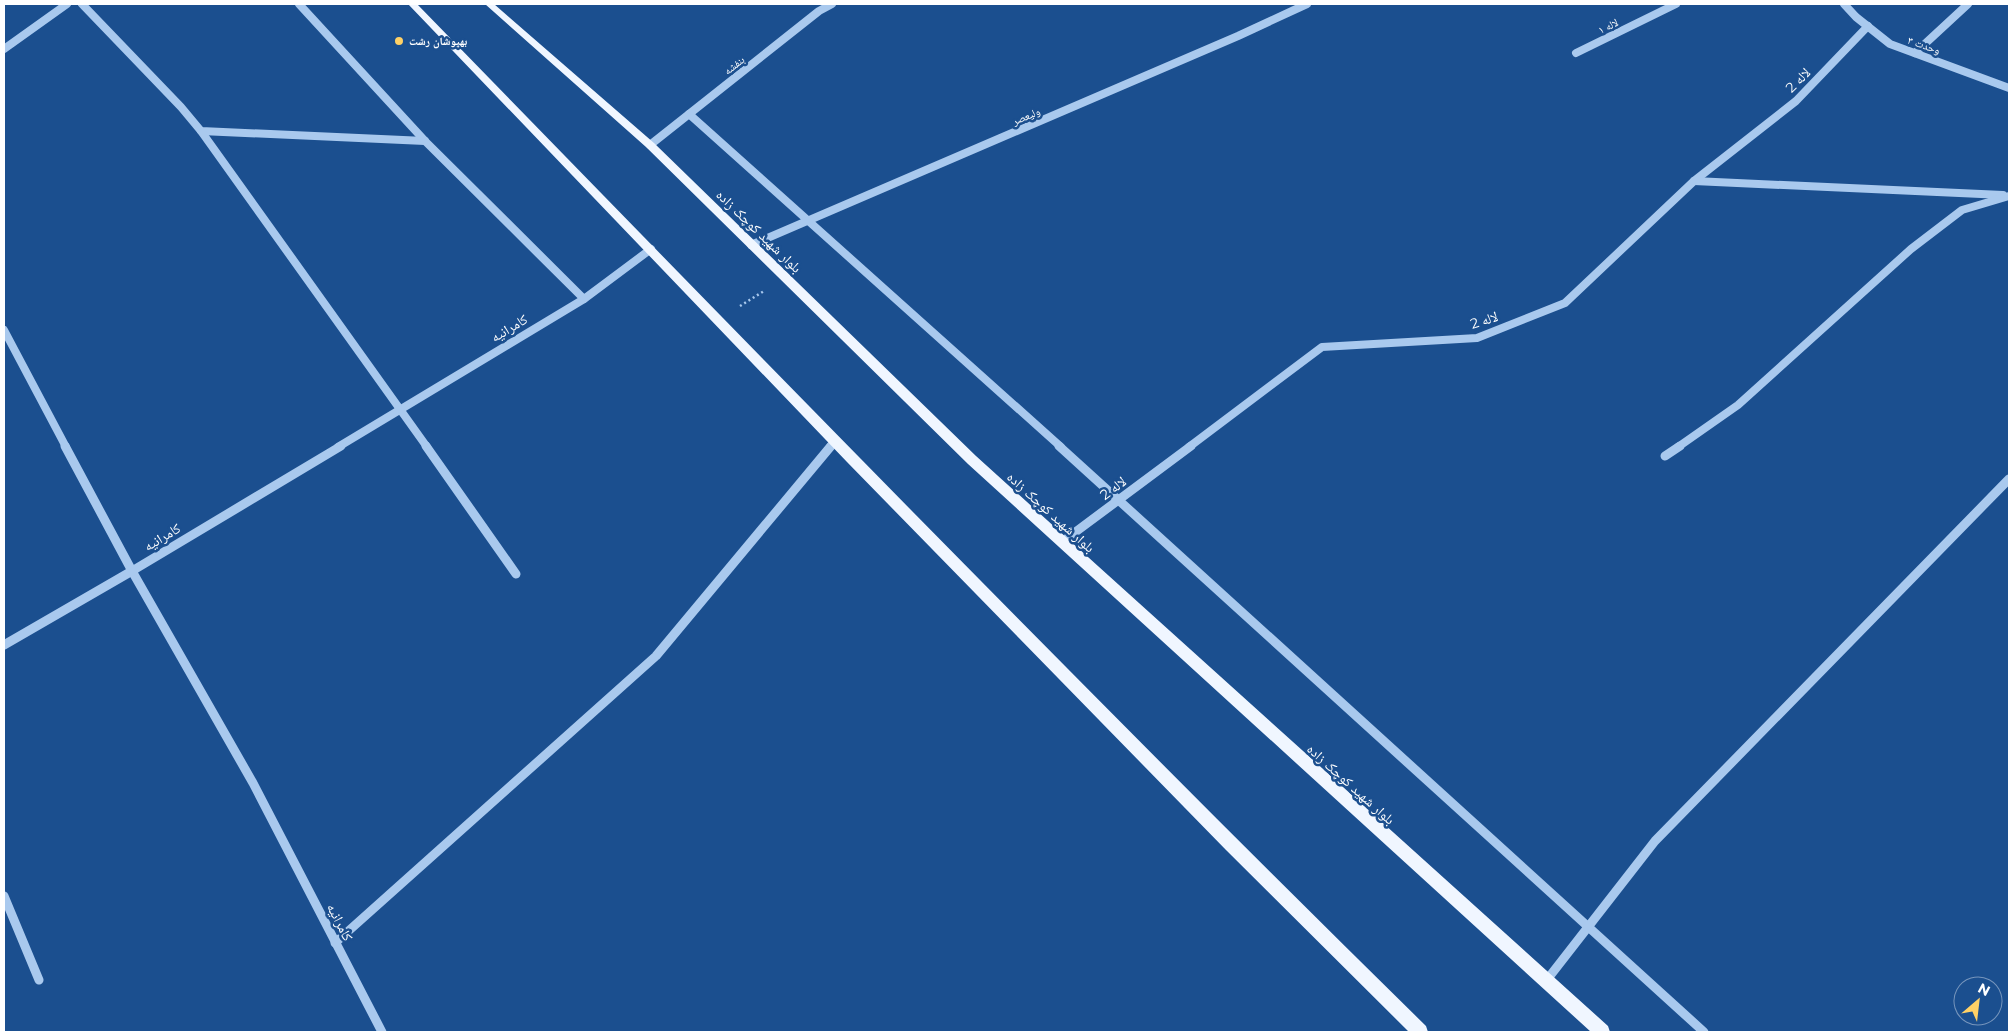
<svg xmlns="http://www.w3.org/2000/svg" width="2013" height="1036" font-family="Montserrat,'Noto Naskh Arabic',sans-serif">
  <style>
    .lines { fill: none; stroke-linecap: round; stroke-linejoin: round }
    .path { stroke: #a9c9ee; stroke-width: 2.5; stroke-dasharray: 2 3; stroke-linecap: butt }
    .minor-far1 { stroke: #a9c9ee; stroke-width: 8 }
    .minor { stroke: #a9c9ee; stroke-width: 9 }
    .major { fill: #f0f6ff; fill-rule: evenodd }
    .poi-dot { fill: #ffd166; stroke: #1b4f8f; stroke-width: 2 }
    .labels { text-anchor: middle; stroke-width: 5; stroke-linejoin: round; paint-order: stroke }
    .far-street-label { font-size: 11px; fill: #fff; stroke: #1b4f8f }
    .far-poi-label { font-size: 11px; font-weight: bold; fill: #fff; stroke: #1b4f8f; text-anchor: start }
    .street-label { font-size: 14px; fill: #fff; stroke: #1b4f8f }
  </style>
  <rect width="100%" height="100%" fill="#1b4f8f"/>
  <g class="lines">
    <!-- path -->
    <polyline class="path" points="740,306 764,291"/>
    <!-- minor-far1 -->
    <g class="minor-far1">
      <polyline points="82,4 181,107 201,131 425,141"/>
      <polyline points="299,4 425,141 584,299"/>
      <polyline points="1844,4 1856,17 1890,44 2009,88"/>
      <polyline points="4,49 67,4"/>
      <polyline points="1576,53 1676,4"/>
      <polyline points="1915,53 1968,4"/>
      <polyline points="689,114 1061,447"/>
      <polyline points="201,131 427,447"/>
      <polyline points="650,145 819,11 832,4"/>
      <polyline points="1694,181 2003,195"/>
      <polyline points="751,245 1238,36 1307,4"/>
      <polyline points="4,330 66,447"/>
      <polyline points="338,447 584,299 651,249"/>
      <polyline points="830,447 835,441"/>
      <polyline points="1189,447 1322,347 1477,338 1565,303 1694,181 1796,101 1868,26"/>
      <polyline points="1678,447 1738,405 1911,249 1962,210 2009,196"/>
    </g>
    <!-- minor -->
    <g class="minor">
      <polyline points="341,446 132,571 253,783 382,1032"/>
      <polyline points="426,446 516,574"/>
      <polyline points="1059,446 1704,1032"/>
      <polyline points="1665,456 1680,446"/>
      <polyline points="1062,542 1191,446"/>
      <polyline points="4,645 132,571 65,446"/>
      <polyline points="4,896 39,980"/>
      <polyline points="335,943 656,656 831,446"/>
      <polyline points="1546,981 1655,841 2009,479"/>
    </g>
    <!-- major -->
    <g class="major">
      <path d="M408,4h9c334,343 667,686 1009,1022l2,6h-19l-183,-182 -379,-388z"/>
      <polygon points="485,4 494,4 654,143 976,456 1608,1026 1610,1032 1591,1032 968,464 646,147"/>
    </g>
  </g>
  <!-- markers -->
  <circle class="poi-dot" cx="399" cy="41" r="5"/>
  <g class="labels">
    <!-- far-street labels -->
    <g class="far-street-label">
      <text transform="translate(1608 26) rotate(-26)" y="4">لاله ۱</text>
      <text transform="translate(1924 45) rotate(19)" y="4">وحدت ۳</text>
      <text transform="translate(734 65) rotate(-38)" y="4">بنفشه</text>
      <text transform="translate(1026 116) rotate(-23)" y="4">ولیعصر</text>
    </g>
    <!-- far-poi labels -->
    <g class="far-poi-label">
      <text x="409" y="45">بهپوشان رشت</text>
    </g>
    <!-- street labels -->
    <g class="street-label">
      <text transform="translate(1798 80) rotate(-45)" y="5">لاله 2</text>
      <text transform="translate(759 231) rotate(44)" y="5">بلوار شهید کوچک زاده</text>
      <text transform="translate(1484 320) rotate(-18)" y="5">لاله 2</text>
      <text transform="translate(509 328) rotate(-31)" y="5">کامرانیه</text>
      <text transform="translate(1113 488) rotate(-37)" y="5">لاله 2</text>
      <text transform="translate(1051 512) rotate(42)" y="5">بلوار شهید کوچک زاده</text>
      <text transform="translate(162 537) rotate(-31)" y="5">کامرانیه</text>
      <text transform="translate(1351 784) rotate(42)" y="5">بلوار شهید کوچک زاده</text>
      <text transform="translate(340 922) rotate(63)" y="5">کامرانیه</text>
    </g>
  </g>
  <!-- border -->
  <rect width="2013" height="1036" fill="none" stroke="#ffffff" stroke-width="10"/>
  <!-- north arrow -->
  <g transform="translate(1978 1001) rotate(28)"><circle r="24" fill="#1b4f8f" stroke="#7695bc"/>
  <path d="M0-4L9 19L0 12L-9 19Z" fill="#ffd166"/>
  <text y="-8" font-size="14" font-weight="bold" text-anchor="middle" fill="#ffffff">N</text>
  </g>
</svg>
